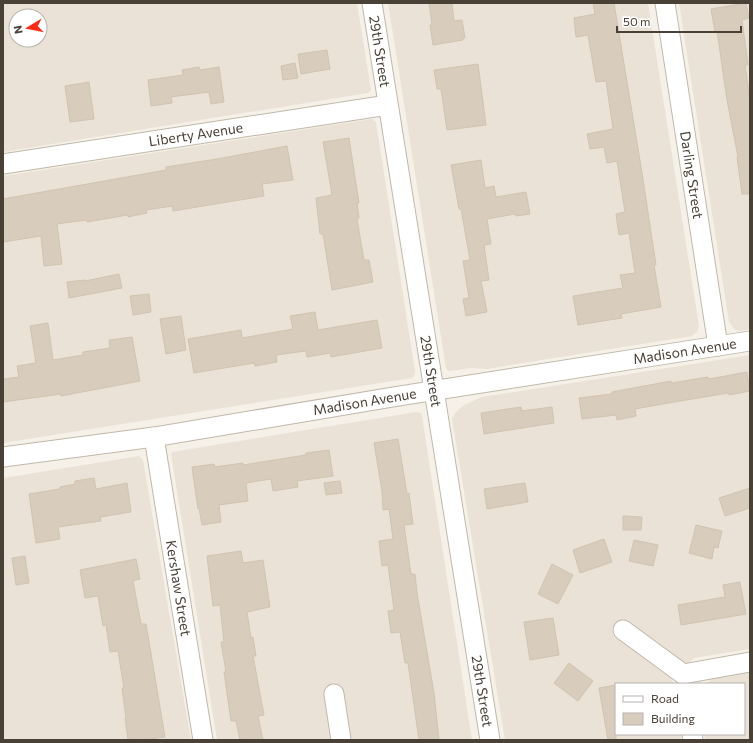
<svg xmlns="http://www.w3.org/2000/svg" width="753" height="743" font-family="Commissioner,sans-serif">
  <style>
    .residential { fill: #eae2d6; fill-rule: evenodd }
    .building { fill: #d8ccbd; stroke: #d3c3af }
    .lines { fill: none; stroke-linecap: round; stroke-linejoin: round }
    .minor-casing { stroke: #c2b8aa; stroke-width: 21 }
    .minor { stroke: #fff; stroke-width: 19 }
    .labels { text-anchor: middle; stroke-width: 4; stroke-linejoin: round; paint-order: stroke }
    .street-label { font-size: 14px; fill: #4a4136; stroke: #fff }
  </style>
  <rect width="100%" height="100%" fill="#f5f1e8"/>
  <!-- residential -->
  <g class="residential">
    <path d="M3,3h354l14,87 -3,3 -365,59zM16,16h24v24h-24z"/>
    <polygon points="388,3 648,3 699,326 697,332 692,336 487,369 472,368 450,371 448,371 446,368"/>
    <polygon points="679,3 750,3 750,329 739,331 734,329 729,322"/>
    <polygon points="372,119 376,122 415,371 414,376 412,378 3,443 3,176"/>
    <polygon points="750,355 750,649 694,658 672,677 673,684 616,684 616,734 681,734 681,740 505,740 452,419 456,412 464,405 482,397"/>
    <polygon points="416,412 421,413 422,416 472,740 217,740 171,454 172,452"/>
    <polygon points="139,456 143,460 191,740 3,740 3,478"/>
    <polygon points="750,671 750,740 705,740 704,734 744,734 744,684 705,684 717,676"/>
  </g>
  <!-- building -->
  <g class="building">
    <polygon points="429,3 452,3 454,21 462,20 465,38 463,38 463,40 433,45 430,25 432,25"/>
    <polygon points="593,3 614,3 642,173 656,265 654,265 661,307 621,314 622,318 578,325 573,296 623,288 620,275 635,273 629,233 619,235 616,214 625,212 617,161 607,163 604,147 590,149 587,134 613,129 606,81 596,82 588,35 576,37 574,18 595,14"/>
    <polygon points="746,3 749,18 742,20 748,65 745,65 750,100 750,194 742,194 737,157 738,157 727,100 717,31 715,32 711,9"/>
    <polygon points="327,50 330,69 301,74 298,54"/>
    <polygon points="295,63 298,78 283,80 281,66"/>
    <polygon points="478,64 486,125 447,130 441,89 437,89 434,70"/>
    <polygon points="199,67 200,70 219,67 224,102 211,104 209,92 171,97 172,103 151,106 148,80 183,75 182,70"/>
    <polygon points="89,82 94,119 70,122 65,86"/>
    <polygon points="349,138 359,203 357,203 359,218 357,219 364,260 369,260 373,282 332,290 323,234 320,234 316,198 332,195 323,142"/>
    <polygon points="287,146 293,180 262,184 264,196 173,211 172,206 146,210 147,213 128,217 128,215 87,222 86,220 57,224 62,264 44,266 41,236 3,242 3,199 166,170 166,167 217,159"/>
    <polygon points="481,160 485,188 494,186 496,197 526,192 530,214 516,216 515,214 487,219 491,244 484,245 489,280 481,281 487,312 466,316 463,299 469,298 463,261 470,260 461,209 459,209 451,165"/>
    <polygon points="119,274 122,288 69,298 67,282 85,280 85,281"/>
    <polygon points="149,294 151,312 133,315 130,296"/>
    <polygon points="315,312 318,330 377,320 382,348 331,357 330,353 307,357 306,351 276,355 277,362 255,366 254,363 194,373 188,339 241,330 242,338 293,329 290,316"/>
    <polygon points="181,316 186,350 166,354 160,319"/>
    <polygon points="48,323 53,360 83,355 83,352 110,348 109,340 132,337 140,381 61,396 61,394 3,402 3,379 19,377 17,366 36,363 30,326"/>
    <polygon points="747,372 750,391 729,395 728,393 674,402 635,409 636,416 617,420 616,415 582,419 579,398 612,394 612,392 671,381 672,383 708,377 709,379"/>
    <polygon points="521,407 522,411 552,407 554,423 484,434 481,413"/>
    <polygon points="398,439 407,494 409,493 413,524 404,525 411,574 415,574 417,593 434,693 439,740 419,740 408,663 405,663 400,632 391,633 388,611 394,610 388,565 382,566 379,541 393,539 389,509 383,510 382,491 374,443"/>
    <polygon points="329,450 333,476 297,481 298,487 273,491 271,479 246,483 248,501 219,505 221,522 202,525 199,508 198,509 192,467 214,464 215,467 243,463 243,465 306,455 306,453"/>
    <polygon points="94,478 96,489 127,483 131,512 100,517 101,521 58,527 60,539 36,543 29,494 60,489 60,487 75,484 75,481"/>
    <polygon points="340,481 342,493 326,495 324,483"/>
    <polygon points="525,483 528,502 487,509 484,489"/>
    <polygon points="750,488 750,508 725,516 719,498"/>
    <polygon points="623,516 642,517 641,530 623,530"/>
    <polygon points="696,525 722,531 718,548 714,547 712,559 689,553"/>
    <polygon points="604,539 612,562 580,573 573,550"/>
    <polygon points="634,540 658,545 653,566 629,561"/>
    <polygon points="241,551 243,563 263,560 270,607 247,612 251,638 253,637 256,656 253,656 264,715 258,716 263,740 240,740 236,721 231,721 224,672 226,672 221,642 224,642 220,605 213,606 207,556"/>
    <polygon points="25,556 29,583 16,585 12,558"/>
    <polygon points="136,559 140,579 133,581 141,624 146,624 165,737 143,740 128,740 125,718 126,718 122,688 124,688 118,651 110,652 106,625 103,626 98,596 85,598 80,570"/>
    <polygon points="552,564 573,575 558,604 538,594"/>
    <polygon points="740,582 746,614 681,625 678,605 725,597 723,585"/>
    <polygon points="553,618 559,655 530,660 524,622"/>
    <polygon points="569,663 593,681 578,701 554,683"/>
    <polygon points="616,685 616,740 608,740 599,688"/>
  </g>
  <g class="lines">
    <!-- minor casing -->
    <g class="minor-casing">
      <g id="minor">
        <path id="s1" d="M372,3l118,737"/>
        <path id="s2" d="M665,3l53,343"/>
        <path id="s3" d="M3,164l385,-59"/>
        <path id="s4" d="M154,437l49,303"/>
        <path id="s5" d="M3,457l151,-20 245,-41 351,-55"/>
        <polyline points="623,630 683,674"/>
        <polyline points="683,674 750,662"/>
        <polyline points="334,694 341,740"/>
        <polyline points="692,734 693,740"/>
      </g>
    </g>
    <!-- minor -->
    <use href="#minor" class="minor"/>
  </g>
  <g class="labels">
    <!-- street labels -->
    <g class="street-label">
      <text dy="5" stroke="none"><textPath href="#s1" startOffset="49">29th Street</textPath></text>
      <text dy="5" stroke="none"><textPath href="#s3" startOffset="195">Liberty Avenue</textPath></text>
      <text dy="5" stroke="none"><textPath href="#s2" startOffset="174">Darling Street</textPath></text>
      <text dy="5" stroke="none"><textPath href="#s5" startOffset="690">Madison Avenue</textPath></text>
      <text dy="5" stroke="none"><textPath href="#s1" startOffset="373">29th Street</textPath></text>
      <text dy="5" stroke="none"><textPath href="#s5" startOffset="366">Madison Avenue</textPath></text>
      <text dy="5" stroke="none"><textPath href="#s4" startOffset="153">Kershaw Street</textPath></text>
      <text dy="5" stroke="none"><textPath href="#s1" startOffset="697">29th Street</textPath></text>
    </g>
  </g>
  <!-- border -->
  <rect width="753" height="743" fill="none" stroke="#4a4136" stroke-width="8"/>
  <!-- legend -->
  <rect x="615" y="683" width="130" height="52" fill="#ffffff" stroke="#b7b3af"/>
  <rect x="623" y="696" width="20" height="6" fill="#ffffff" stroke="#b7b3af"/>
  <text x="651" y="703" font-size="12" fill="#4a4136">Road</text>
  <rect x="623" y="713" width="20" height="12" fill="#d8ccbd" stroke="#b7b3af"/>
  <text x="651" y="723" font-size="12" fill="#4a4136">Building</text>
  <!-- north arrow -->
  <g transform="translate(28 28) rotate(260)"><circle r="19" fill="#ffffff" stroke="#b7b3af"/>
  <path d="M0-3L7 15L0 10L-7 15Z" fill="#ff2a16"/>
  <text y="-6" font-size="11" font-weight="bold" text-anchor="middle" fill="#4a4136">N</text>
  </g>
  <!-- scale -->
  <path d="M617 26v6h124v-6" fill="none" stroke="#4a4136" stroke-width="2"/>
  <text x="623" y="26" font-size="12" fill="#4a4136" stroke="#ffffff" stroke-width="3" paint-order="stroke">50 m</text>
</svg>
